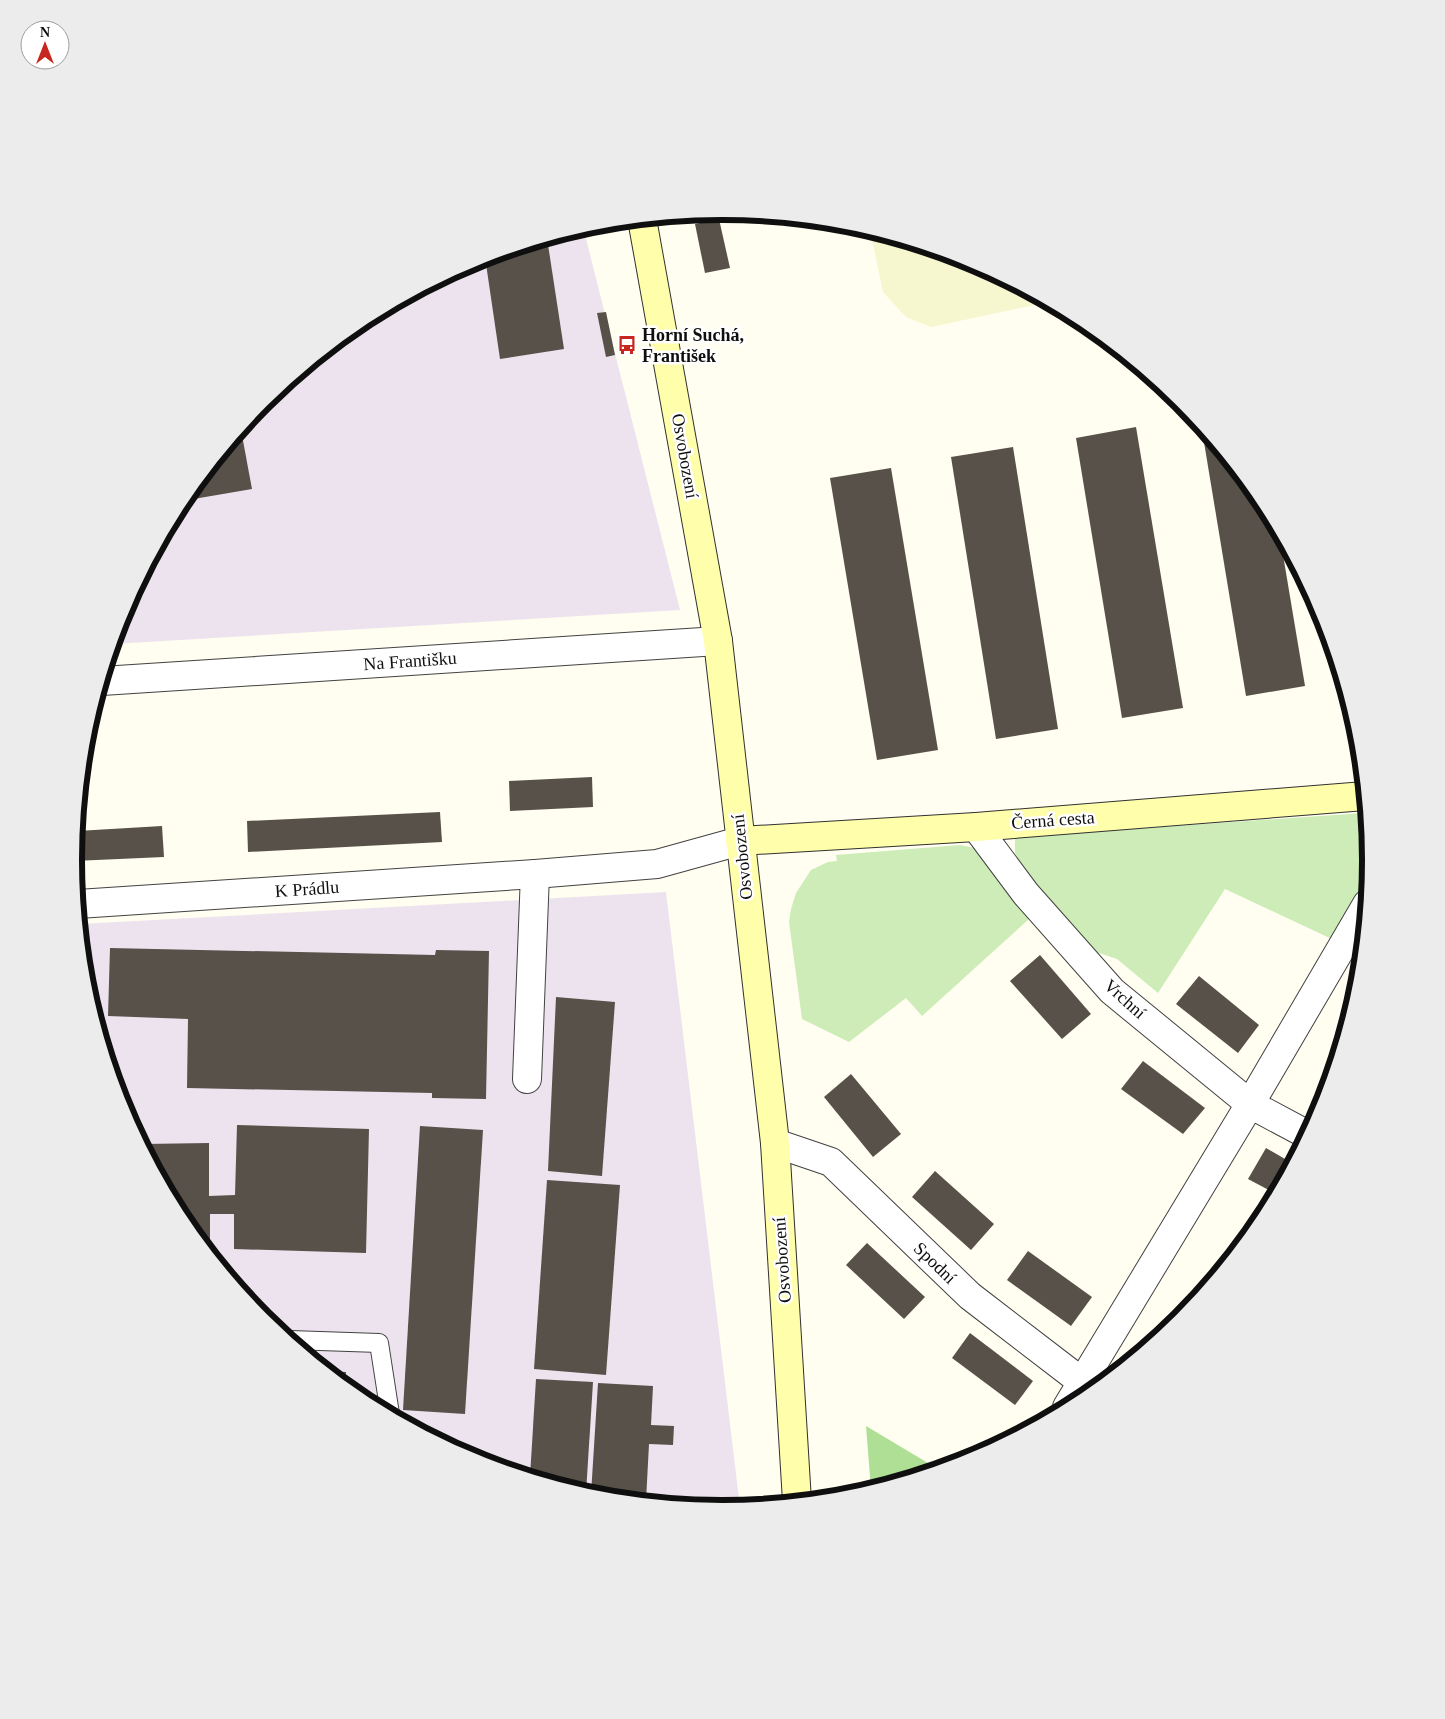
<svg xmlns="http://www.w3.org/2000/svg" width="1445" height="1719" font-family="Georgia,serif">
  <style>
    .industrial { fill: #ede3ee }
    .farmland { fill: #f6f7ce }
    .green { fill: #cdecb7 }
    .forest { fill: #afde95 }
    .building { fill: #58514a }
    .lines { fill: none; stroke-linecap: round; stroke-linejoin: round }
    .lane-casing { stroke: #424242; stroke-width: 20 }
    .street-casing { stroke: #424242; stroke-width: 30 }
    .secondary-casing { stroke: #313131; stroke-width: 30 }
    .lane { stroke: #fff; stroke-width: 18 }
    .street { stroke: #fff; stroke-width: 28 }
    .secondary { stroke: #fffeab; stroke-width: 28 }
    .labels { text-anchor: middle; stroke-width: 5; stroke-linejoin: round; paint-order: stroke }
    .poi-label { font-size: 18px; font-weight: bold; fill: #0f0f0f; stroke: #fff; text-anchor: start }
    .street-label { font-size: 18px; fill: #0f0f0f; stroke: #fff }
    .rim { fill: none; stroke: #0f0f0f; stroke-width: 6 }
  </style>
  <rect width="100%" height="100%" fill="#fffef0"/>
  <!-- industrial -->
  <g class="industrial">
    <polygon points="583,227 680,610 113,644 123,611 183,499 264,401 362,320 475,260"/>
    <polygon points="666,892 740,1507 722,1508 596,1496 474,1459 362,1399 264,1318 183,1220 123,1107 86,986 80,924"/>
  </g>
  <!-- farmland -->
  <polygon class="farmland" points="870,230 971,260 1049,302 931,327 906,317 883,292"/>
  <!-- green -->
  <g class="green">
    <polygon points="1364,813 1367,813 1371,859 1368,888 1336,941 1225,889 1158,993 1117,959 1096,952 1020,868 1015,853 1015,837"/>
    <polygon points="960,845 975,848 1032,915 1028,920 922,1016 906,998 849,1042 802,1019 789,922 791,909 796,893 811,870 828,862 837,861 836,855"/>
  </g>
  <!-- forest -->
  <polygon class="forest" points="866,1426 938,1469 871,1489"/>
  <!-- building -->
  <g class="building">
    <polygon points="719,219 730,268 705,273 695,224"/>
    <polygon points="547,238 564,349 500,359 485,257"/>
    <polygon points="606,312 615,355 606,357 597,313"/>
    <polygon points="1201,424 1262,499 1279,531 1305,686 1246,696"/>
    <polygon points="1136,427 1183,708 1122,718 1076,438"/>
    <polygon points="241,430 252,489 182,501 239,431"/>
    <polygon points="1013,447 1058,729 996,739 951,457"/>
    <polygon points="891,468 938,750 877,760 830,478"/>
    <polygon points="592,777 593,807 510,811 509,781"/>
    <polygon points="440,812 442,842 248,852 247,821"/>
    <polygon points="162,826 164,857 74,861 77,831"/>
    <polygon points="110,948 435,955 436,950 489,951 486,1099 432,1098 432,1093 187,1088 188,1019 108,1016"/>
    <polygon points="1040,955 1091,1014 1062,1039 1010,981"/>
    <polygon points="1199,976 1259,1025 1238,1053 1176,1004"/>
    <polygon points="556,997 615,1002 602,1176 548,1171"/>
    <polygon points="1143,1061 1205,1108 1183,1134 1121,1089"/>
    <polygon points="1331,1066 1334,1068 1322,1108 1313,1104"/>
    <polygon points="851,1074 901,1134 873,1157 824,1097"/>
    <polygon points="237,1125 369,1129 366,1253 234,1249 234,1214 210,1214 210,1253 183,1220 143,1144 209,1143 209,1196 235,1195"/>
    <polygon points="420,1126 483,1130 465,1414 403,1410"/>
    <polygon points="1266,1148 1292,1163 1276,1194 1248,1179"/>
    <polygon points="935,1171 994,1224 971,1250 912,1197"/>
    <polygon points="547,1180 620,1185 606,1375 534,1369"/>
    <polygon points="867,1243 925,1297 904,1319 846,1265"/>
    <polygon points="1028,1251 1092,1297 1071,1326 1007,1280"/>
    <polygon points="970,1333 1033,1381 1015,1405 952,1358"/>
    <polygon points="328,1371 346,1372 345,1385"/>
    <polygon points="536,1379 593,1382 586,1493 530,1476"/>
    <polygon points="598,1383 653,1386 651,1425 674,1426 673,1445 649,1444 646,1501 591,1494"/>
  </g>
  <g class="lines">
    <!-- lane casing -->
    <g class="lane-casing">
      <polyline id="lane" points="290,1340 379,1343 390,1414"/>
    </g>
    <!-- street casing -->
    <g class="street-casing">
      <g id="street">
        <polyline points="102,681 718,641"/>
        <polyline points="976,827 1026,894 1112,991 1250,1104 1308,1135"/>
        <polyline points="78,904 535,874 657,864 740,841"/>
        <polyline points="527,1079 535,874"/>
        <polyline points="775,1143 831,1162 970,1296 1082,1382 1095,1389"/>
        <polyline points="1067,1407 1250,1104 1367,904"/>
      </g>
    </g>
    <!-- secondary casing -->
    <g class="secondary-casing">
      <g id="secondary">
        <polyline points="642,219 718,641 775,1143 797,1501"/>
        <polyline points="740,841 976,827 1365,796"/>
      </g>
    </g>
    <!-- lane -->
    <use href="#lane" class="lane"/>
    <!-- street -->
    <use href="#street" class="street"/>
    <!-- secondary -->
    <use href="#secondary" class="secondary"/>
  </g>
  <!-- icons -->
  <defs>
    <g id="bus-bare" transform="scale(1.5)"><path d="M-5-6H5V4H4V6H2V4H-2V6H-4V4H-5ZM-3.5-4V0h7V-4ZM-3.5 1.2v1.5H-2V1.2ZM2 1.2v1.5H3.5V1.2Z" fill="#c7271e" stroke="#fff" stroke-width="2.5" paint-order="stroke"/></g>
  </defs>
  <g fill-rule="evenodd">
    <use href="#bus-bare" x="627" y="345"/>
  </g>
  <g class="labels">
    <!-- poi labels -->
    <g class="poi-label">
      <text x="642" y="341">Horní Suchá,<tspan x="642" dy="21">František</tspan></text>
    </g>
    <!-- street labels -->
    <g class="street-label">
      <text transform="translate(685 456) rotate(80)" y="6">Osvobození</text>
      <text transform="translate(410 661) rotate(-4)" y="6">Na Františku</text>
      <text transform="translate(1053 820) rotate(-4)" y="6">Černá cesta</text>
      <text transform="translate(742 857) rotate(-96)" y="6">Osvobození</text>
      <text transform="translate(307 889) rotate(-4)" y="6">K Prádlu</text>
      <text transform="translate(1125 999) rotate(42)" y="6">Vrchní</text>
      <text transform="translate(782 1260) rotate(-94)" y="6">Osvobození</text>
      <text transform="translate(935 1263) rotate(44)" y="6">Spodní</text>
    </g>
  </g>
  <!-- crop -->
  <path d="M0 0H1445V1719H0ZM82 860a640 640 0 1 1 1280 0a640 640 0 1 1-1280 0Z" fill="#ececec" fill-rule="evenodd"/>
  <path class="rim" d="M82 860a640 640 0 1 1 1280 0a640 640 0 1 1-1280 0Z"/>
  <!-- north arrow -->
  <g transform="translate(45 45)"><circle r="24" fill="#ffffff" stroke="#9f9f9f"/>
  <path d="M0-4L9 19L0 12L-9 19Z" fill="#c7271e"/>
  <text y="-8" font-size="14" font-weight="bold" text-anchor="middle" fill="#0f0f0f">N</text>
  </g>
</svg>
